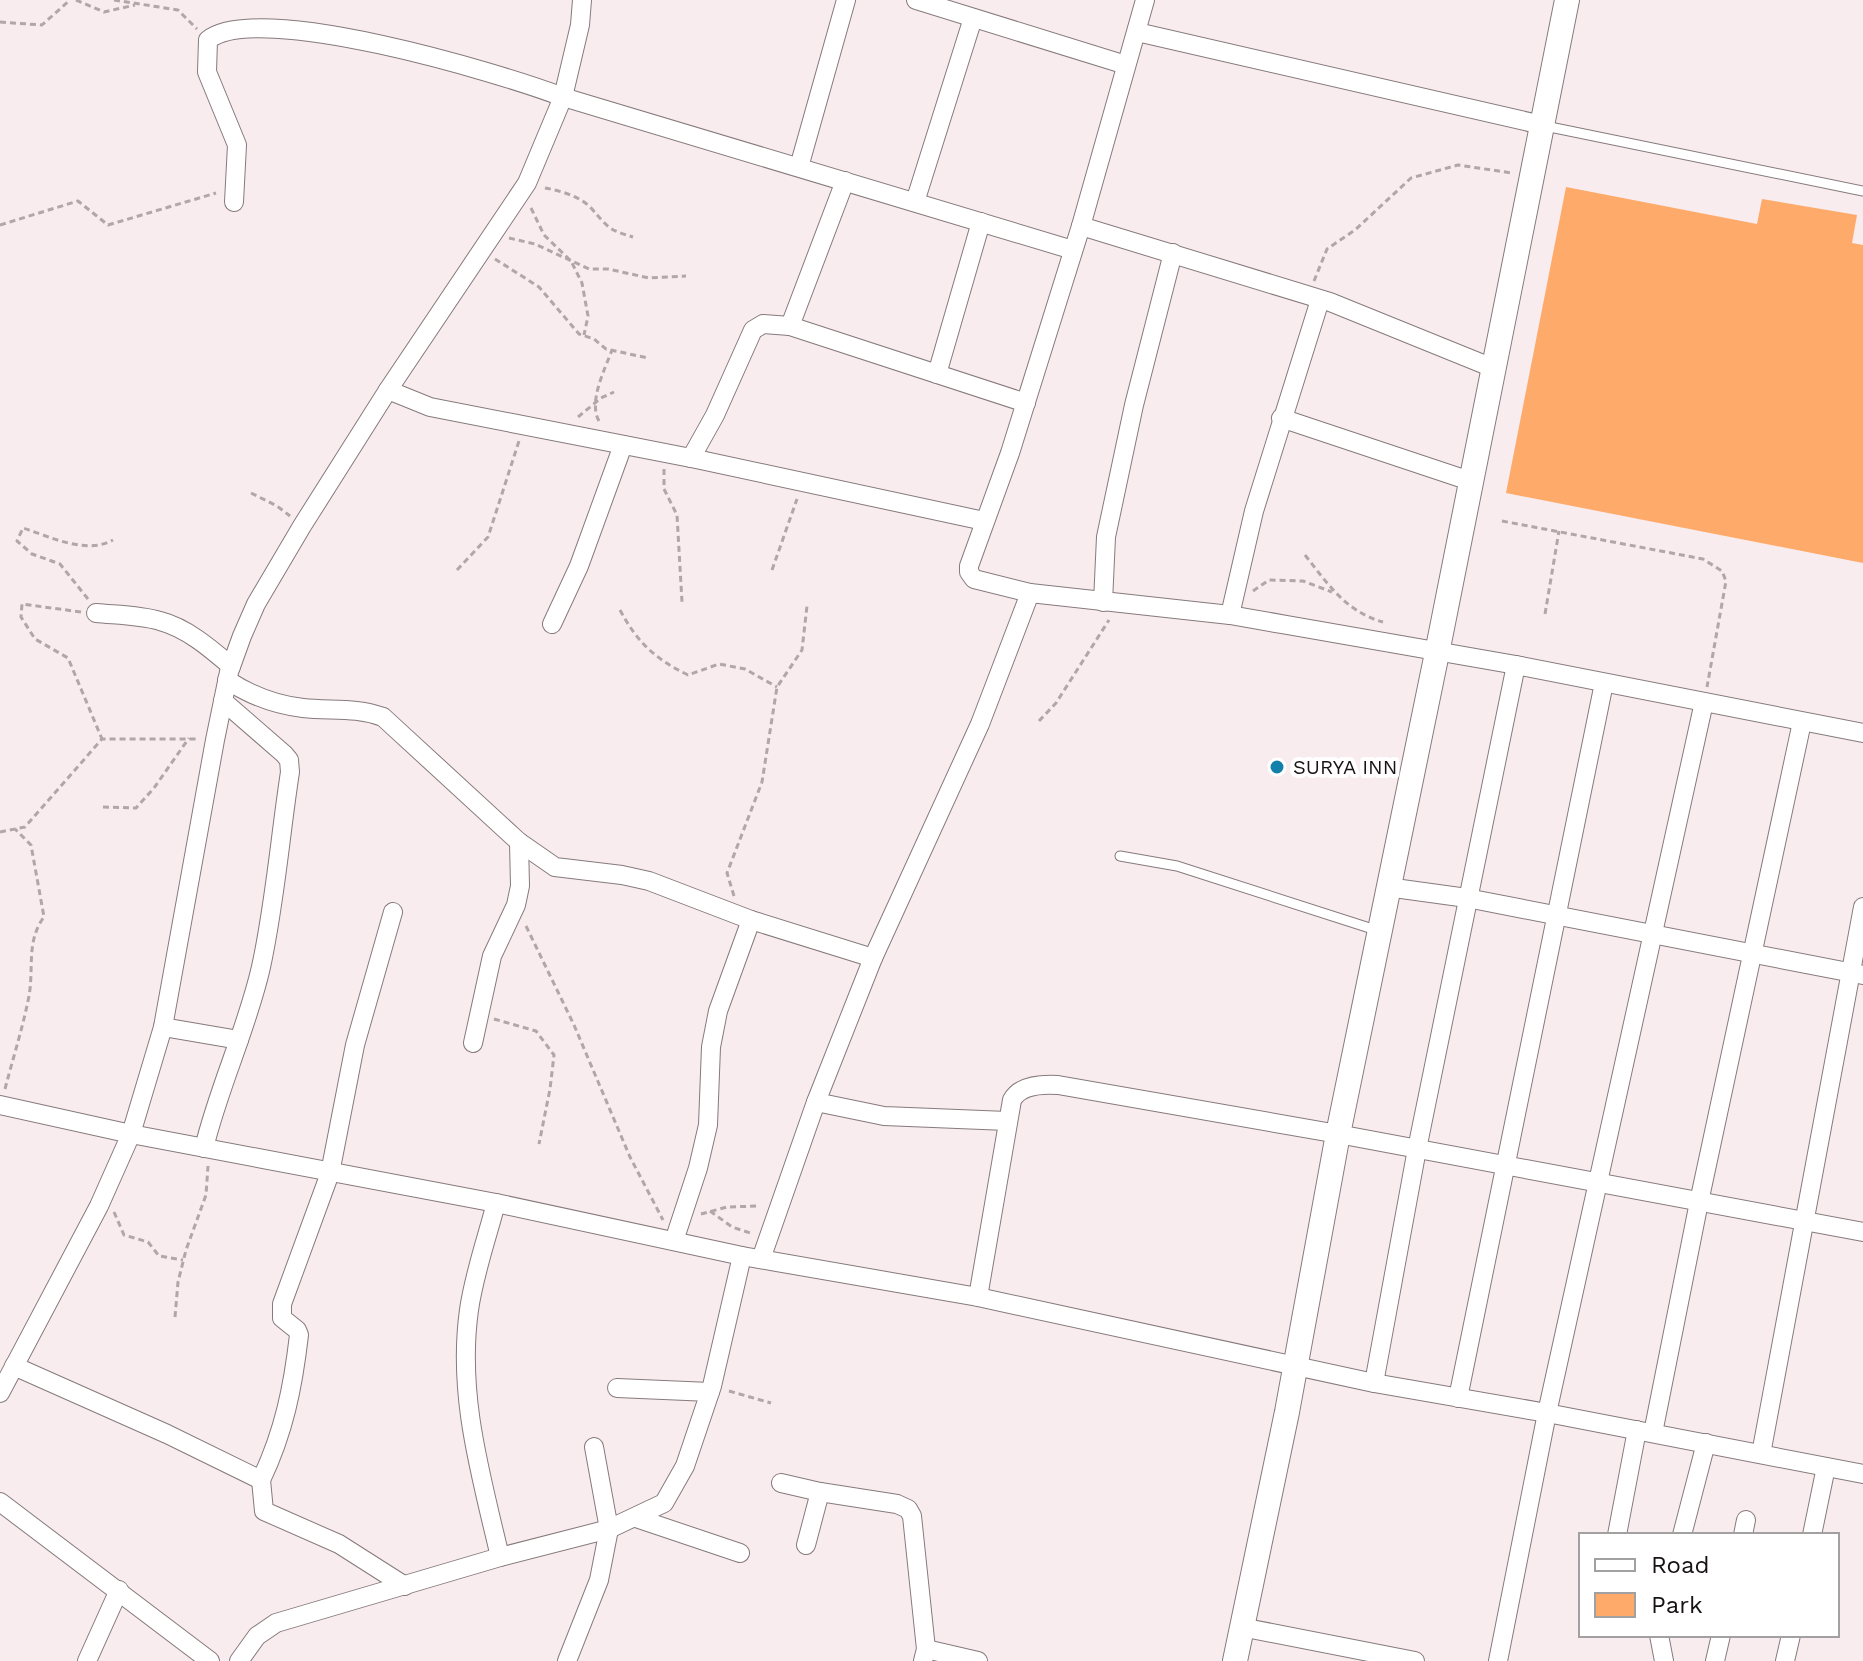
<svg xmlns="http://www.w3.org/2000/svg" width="1863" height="1661" font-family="'Work Sans',sans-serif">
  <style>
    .green { fill: #feaa6a }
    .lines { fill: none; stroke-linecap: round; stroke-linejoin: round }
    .lane-casing { stroke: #867a7c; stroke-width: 11 }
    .street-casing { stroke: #867a7c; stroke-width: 20 }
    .secondary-casing { stroke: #867a7c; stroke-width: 26 }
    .path { stroke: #b1a6a8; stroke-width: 3; stroke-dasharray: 6 4; stroke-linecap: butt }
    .lane { stroke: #fff; stroke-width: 9 }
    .street { stroke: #fff; stroke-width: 18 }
    .secondary { stroke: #fff; stroke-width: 24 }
    .poi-dot { fill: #1281a9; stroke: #fff; stroke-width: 3 }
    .labels { text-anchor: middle; stroke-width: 8; stroke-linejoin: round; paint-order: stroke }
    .poi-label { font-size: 20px; fill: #171213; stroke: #fff; text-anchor: start }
  </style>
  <rect width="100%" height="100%" fill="#f9ecee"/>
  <!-- green -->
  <polygon class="green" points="1566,187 1757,224 1762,199 1857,215 1852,243 1863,245 1863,563 1506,493"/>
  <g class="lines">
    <!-- lane casing -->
    <g class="lane-casing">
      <g id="lane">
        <polyline points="1545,126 1863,191"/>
        <polyline points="1120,856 1177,866 1379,931"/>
      </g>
    </g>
    <!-- street casing -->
    <g class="street-casing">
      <g id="street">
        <polyline points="916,0 1126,65"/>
        <polyline points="1145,0 1081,226 1010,453 969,566 969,572 974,579 1030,593 1230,615 1287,625 1516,665 1863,733"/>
        <polyline points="1137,32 1542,125"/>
        <polyline points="799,167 846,0"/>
        <polyline points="845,181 790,326 1026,403"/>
        <path d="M234,202l3,-57 -30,-73 1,-32c49,-40 292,33 355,57l510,153"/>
        <polyline points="915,202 973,18"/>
        <polyline points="1081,226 1330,302 1493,368"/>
        <polyline points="937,374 981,222"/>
        <polyline points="388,390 430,407 696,459 984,521"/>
        <polyline points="1281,418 1470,481"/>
        <polyline points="691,458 715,415 753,330 763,324 790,326"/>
        <polyline points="1103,602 1106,537 1134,405 1173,253"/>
        <path d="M96,613c21,2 44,2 64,8 27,7 51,28 71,45"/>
        <polyline points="1230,615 1254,511 1320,300"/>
        <polyline points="552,624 579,566 623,445"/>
        <path d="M227,680c23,15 49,25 76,28 28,3 53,-1 80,9l136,125 36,25 67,8 27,6 102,39 122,38 -57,144 -55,157"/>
        <polyline points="1387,887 1467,898 1863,975"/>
        <polyline points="873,958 980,724 1030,593"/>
        <polyline points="163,1027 239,1040"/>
        <polyline points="473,1043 492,956 516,905 520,886 519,842"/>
        <polyline points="816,1102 884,1116 1007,1121"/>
        <polyline points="0,1105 131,1134 163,1027 215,740 229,672 242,636 256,604 302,526 388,390 527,183 563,97 580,25 582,0"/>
        <path d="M204,1148c15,-62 43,-119 57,-181 14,-64 19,-130 29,-195l-1,-12 -5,-6 -61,-53"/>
        <path d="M496,1203c-9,35 -22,71 -27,107 -12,85 12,165 31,247"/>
        <polyline points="674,1241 698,1168 708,1125 711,1047 718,1011 751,920"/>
        <path d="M978,1297l34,-197c8,-15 29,-16 46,-15l280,49 525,98"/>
        <path d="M14,1366l153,68 94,46c23,-48 32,-93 38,-145l-2,-5 -15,-12v-14l48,-131 25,-128 38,-133"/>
        <polyline points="1374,1383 1417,1149 1516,665"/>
        <polyline points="617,1388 710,1392"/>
        <polyline points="0,1393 99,1206 131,1134 496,1203 742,1256 978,1297 1374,1383 1547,1413 1863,1474"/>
        <polyline points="1458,1398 1604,683"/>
        <polyline points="1653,1433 1699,1202 1802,722"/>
        <polyline points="1761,1454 1863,907"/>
        <polyline points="261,1480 264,1511 339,1544 405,1586"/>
        <polyline points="781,1483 820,1492 897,1504 908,1509 912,1516 926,1649 923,1661"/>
        <polyline points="0,1502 210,1661"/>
        <polyline points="636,1518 740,1553"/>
        <polyline points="1617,1535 1637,1430"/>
        <polyline points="1682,1535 1706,1443"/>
        <polyline points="1743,1535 1746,1520"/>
        <polyline points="1812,1535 1826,1467"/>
        <polyline points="806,1545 820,1492"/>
        <polyline points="1241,1627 1415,1661"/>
        <polyline points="1659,1635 1664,1661"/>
        <polyline points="926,1649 978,1661"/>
        <polyline points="87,1661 119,1590"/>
        <polyline points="239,1661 257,1636 276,1623 500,1557 609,1529 664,1503 685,1466 712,1386 742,1256"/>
        <polyline points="567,1661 599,1580 609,1529 594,1447"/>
        <polyline points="1498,1661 1547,1413 1704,702"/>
        <polyline points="1715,1661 1721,1635"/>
        <polyline points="1785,1661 1791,1635"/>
      </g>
    </g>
    <!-- secondary casing -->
    <g class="secondary-casing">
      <polyline id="secondary" points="1235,1661 1287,1412 1338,1134 1437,653 1567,0"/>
    </g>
    <!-- path -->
    <g class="path">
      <polyline points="76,0 104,12 135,5"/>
      <polyline points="114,0 178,10 197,29"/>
      <polyline points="0,22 42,25 70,0"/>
      <path d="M545,188c16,3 35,8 47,21 16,18 16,21 41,28"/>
      <polyline points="531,208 544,235 571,261 582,283 588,316 584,335"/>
      <polyline points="0,225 78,201 108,225 216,193"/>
      <polyline points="509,238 535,244 589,269 608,269 649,278 686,276"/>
      <polyline points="495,259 539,287 579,334 594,339 606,349 648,358"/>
      <polyline points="1314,281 1327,249 1355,230 1411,178 1458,165 1512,173"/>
      <polyline points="578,417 601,398 614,392"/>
      <path d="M599,421c-11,-19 6,-52 13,-71"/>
      <polyline points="664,469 664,489 677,515 682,602"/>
      <polyline points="251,493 277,506 290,516"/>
      <polyline points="1502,521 1703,559 1722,571 1726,581 1707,687"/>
      <path d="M1305,555c22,28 41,57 78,67"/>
      <polyline points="457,570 488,537 519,441"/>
      <polyline points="772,570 797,499"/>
      <polyline points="1253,591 1269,580 1303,581 1332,592"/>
      <path d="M88,599l-28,-35 -28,-10 -15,-13 6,-13c28,9 63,27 90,12"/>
      <path d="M620,610c17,32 35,49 68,65l31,-11 26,5 32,18"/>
      <polyline points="81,612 22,604 21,617 35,639 68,658 102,739"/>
      <polyline points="1545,614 1559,531"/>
      <polyline points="1039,721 1056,703 1109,620"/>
      <polyline points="103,807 136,808 154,788 189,738"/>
      <polyline points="0,832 25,827 102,739 199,739"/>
      <polyline points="734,896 727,873 762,782 777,687 802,650 807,606"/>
      <polyline points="526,926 574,1025 630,1157 663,1220"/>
      <polyline points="494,1019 536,1031 554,1055 550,1089 539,1144"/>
      <path d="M5,1089c8,-31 18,-62 24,-93 5,-28 -3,-55 15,-79l-13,-72 -16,-16"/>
      <polyline points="710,1211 732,1227 753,1234"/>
      <polyline points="114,1212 124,1235 148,1242 159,1256 183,1260"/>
      <polyline points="701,1214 727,1207 760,1206"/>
      <polyline points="175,1317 178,1282 186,1250 206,1195 208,1166"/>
      <polyline points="729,1391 771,1403"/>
    </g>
    <!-- lane -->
    <use href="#lane" class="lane"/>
    <!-- street -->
    <use href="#street" class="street"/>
    <!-- secondary -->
    <use href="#secondary" class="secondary"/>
  </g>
  <!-- markers -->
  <circle class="poi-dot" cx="1277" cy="767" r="8"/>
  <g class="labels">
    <!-- poi labels -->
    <g class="poi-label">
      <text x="1293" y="774">SURYA INN</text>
    </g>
  </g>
  <!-- legend -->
  <rect x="1579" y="1533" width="260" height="104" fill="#ffffff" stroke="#a2a0a1" stroke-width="2"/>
  <rect x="1595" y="1559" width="40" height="12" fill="#ffffff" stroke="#a2a0a1" stroke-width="2"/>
  <text x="1651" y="1573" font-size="24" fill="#171213">Road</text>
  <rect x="1595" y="1593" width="40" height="24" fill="#feaa6a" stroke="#a2a0a1" stroke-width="2"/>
  <text x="1651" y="1613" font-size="24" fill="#171213">Park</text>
</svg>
